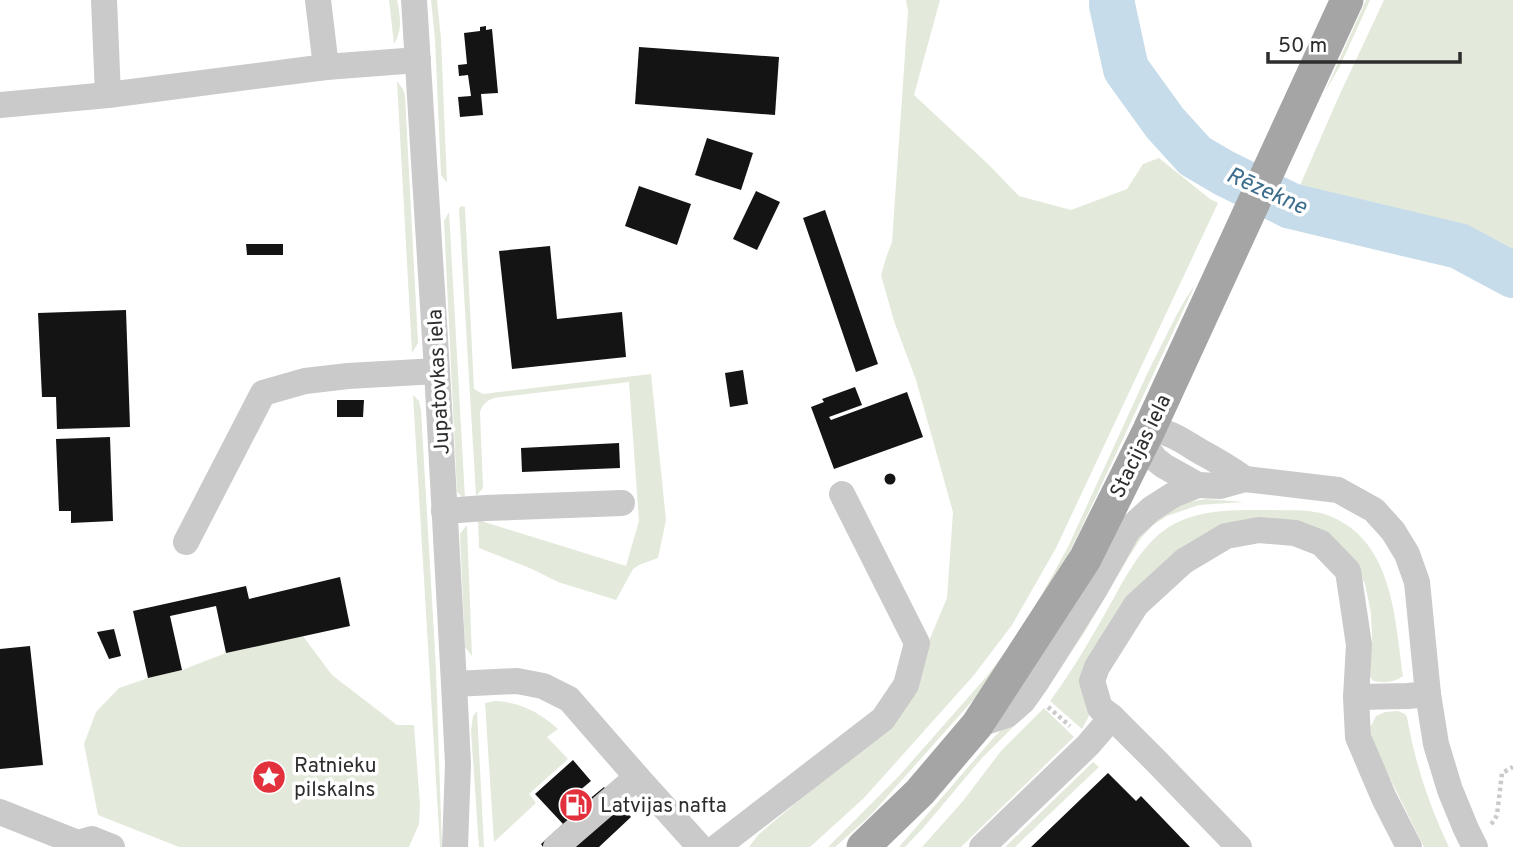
<svg xmlns="http://www.w3.org/2000/svg" width="1513" height="847" font-family="Overpass,sans-serif">
  <style>
    .green { fill: #e3eadb }
    .lines { fill: none; stroke-linecap: round; stroke-linejoin: round }
    .river { stroke: #c7dcea; stroke-width: 46 }
    .building { fill: #141414 }
    .path { stroke: #cacaca; stroke-width: 4.5; stroke-dasharray: 3.5 3.5; stroke-linecap: butt }
    .minor { stroke: #cacaca; stroke-width: 26 }
    .major { stroke: #a5a5a5; stroke-width: 33 }
    .labels { text-anchor: middle; stroke-width: 7; stroke-linejoin: round; paint-order: stroke }
    .street-label { font-size: 21px; fill: #2d2d2d; stroke: #fff }
    .poi-label { font-size: 21px; fill: #2d2d2d; stroke: #fff; text-anchor: start }
    .water-label { font-size: 23px; font-style: italic; fill: #3d6d8d; stroke: #fff }
  </style>
  <rect width="100%" height="100%" fill="#fff"/>
  <!-- green -->
  <g class="green">
    <path d="M389,0h8c3,15 6,30 -3,44z"/>
    <polygon points="431,0 437,0 441,38 447,183 441,175 435,39"/>
    <polygon points="906,0 940,0 914,95 988,164 1019,196 1071,210 1127,189 1143,164 1159,158 1210,199 1218,203 1056,548 1012,625 974,675 864,798 810,847 749,847 758,835 842,764 920,662 947,598 953,512 916,380 894,321 881,275 886,258 892,242 908,11"/>
    <polygon points="1366,0 1370,0 1340,66 1325,92"/>
    <polygon points="1384,0 1513,0 1513,289 1475,255 1291,206 1339,96"/>
    <polygon points="397,81 403,89 405,96 418,343 412,353"/>
    <path d="M461,206l4,1 9,182 9,5 168,-20 15,146 -8,38 -19,7 -6,4 -17,31 -58,-18 -26,-13 -53,-21 -1,-28 148,46 13,-45 -10,-139 -135,16c-8,3 -11,6 -14,14l3,76 -7,8 -17,-287z"/>
    <polygon points="449,212 465,499 457,492 444,221"/>
    <polygon points="1195,285 1078,535 1050,591 991,680 869,817 835,847 828,847 898,777 987,676 1012,643 1042,594 1068,547 1147,374 1175,318 1186,298"/>
    <polygon points="413,395 419,401 421,410 436,669 442,847 440,847"/>
    <polygon points="1206,499 1244,502 1199,505 1167,516 1153,525 1141,538 1130,555 1084,633 1039,701 982,758 924,827 905,847 899,847 995,736 1020,712 1136,537 1164,512 1189,502"/>
    <path d="M1268,510c20,1 45,-2 64,7 61,26 63,102 71,159 -10,7 -18,7 -30,5l-7,-11 6,-32 -1,-25 -6,-29 -16,-28 -92,-38 -129,79 -40,121 -6,11 -32,-28c20,-27 36,-54 52,-82 20,-34 39,-80 76,-97 27,-13 60,-12 90,-12z"/>
    <polygon points="467,525 472,656 465,647 460,534"/>
    <polygon points="303,636 332,675 397,725 414,725 420,805 419,824 409,847 179,847 98,815 84,744 96,712 119,688 148,678 182,670 226,653"/>
    <path d="M495,701c25,1 44,11 63,28l-11,8 21,22 -39,35 7,9 -42,39 -9,-139z"/>
    <polygon points="1044,708 1074,737 961,847 922,847 963,801 1001,751"/>
    <polygon points="477,711 484,847 479,847 471,731 473,716"/>
    <path d="M1398,711l7,3 2,3c8,46 22,88 42,130h-25l-51,-103 -3,-16 6,-12 9,-4z"/>
    <polygon points="1093,762 1099,767 1015,847 1005,847"/>
  </g>
  <g class="lines">
    <!-- river -->
    <polyline class="river" points="1112,0 1112,5 1126,69 1165,123 1195,156 1224,173 1291,206 1459,246 1513,275"/>
  </g>
  <!-- building -->
  <g class="building">
    <polygon points="486,26 486,30 492,29 498,93 481,94 483,115 460,117 458,97 471,96 468,75 459,76 458,65 467,64 464,33 480,31 480,27"/>
    <polygon points="639,47 779,57 775,115 635,104"/>
    <polygon points="707,138 753,153 741,190 695,175"/>
    <polygon points="639,186 691,204 677,245 625,226"/>
    <polygon points="756,191 780,202 757,250 733,239"/>
    <polygon points="825,210 878,364 856,372 803,218"/>
    <polygon points="246,244 283,244 283,255 247,255"/>
    <polygon points="550,246 557,319 622,312 626,357 512,369 499,251"/>
    <polygon points="126,310 130,427 57,429 56,397 42,397 38,313"/>
    <polygon points="743,370 748,404 730,407 725,373"/>
    <polygon points="855,387 862,405 829,417 831,420 907,392 923,437 834,469 811,407 824,402 822,399"/>
    <polygon points="337,400 364,400 363,417 337,417"/>
    <polygon points="110,437 113,521 71,523 71,511 59,511 56,439"/>
    <polygon points="619,443 620,468 522,472 521,448"/>
    <circle cx="890" cy="479" r="5.5"/>
    <polygon points="340,577 350,626 226,653 216,606 170,616 182,670 148,678 133,611 246,586 249,599"/>
    <polygon points="114,629 121,656 109,659 97,632"/>
    <polygon points="30,646 43,765 0,769 0,649"/>
    <polygon points="573,760 591,781 579,791 587,801 604,787 631,817 599,847 543,847 541,844 563,824 535,794"/>
    <polygon points="1108,773 1136,801 1141,796 1190,847 1031,847"/>
  </g>
  <g class="lines">
    <!-- path -->
    <g class="path">
      <polyline points="1048,707 1070,726"/>
      <polyline points="1491,824 1494,821 1497,815 1502,773 1513,767"/>
    </g>
    <!-- minor -->
    <g class="minor">
      <polyline points="104,0 108,95"/>
      <polyline points="318,0 326,67"/>
      <polyline points="414,0 437,371 454,684 458,764 455,847"/>
      <polyline points="0,105 108,95 326,67 418,60"/>
      <path d="M1149,430c20,0 35,12 52,22 15,8 30,17 44,27"/>
      <polyline points="1142,442 1155,459 1164,466 1198,485 1220,486 1245,479 1338,490 1374,510 1393,531 1407,554 1417,582 1428,694 1436,744 1450,790 1466,829 1475,847"/>
      <polyline points="444,511 486,508 622,503"/>
      <polyline points="186,542 263,393 305,381 348,376 437,371"/>
      <polyline points="454,684 517,681 543,686 569,699 637,777 700,847"/>
      <polyline points="1356,697 1408,696 1428,694"/>
      <polyline points="977,725 1007,715 1023,701 1037,681 1095,589 1128,530 1151,509 1173,495 1198,485"/>
      <polyline points="0,812 78,843"/>
      <polyline points="75,847 78,843 92,839 112,847"/>
      <polyline points="556,847 637,777"/>
      <polyline points="717,847 883,719 906,685 917,643 842,494"/>
      <polyline points="982,847 1088,745 1112,717"/>
      <polyline points="1239,847 1157,762 1112,717 1100,708 1092,681 1097,667 1136,605 1184,561 1226,536 1259,530 1295,533 1321,543 1348,571 1359,645 1356,697 1358,737 1384,798 1409,847"/>
    </g>
    <!-- major -->
    <polyline class="major" points="863,847 920,792 977,725 1085,559 1149,430 1347,0"/>
  </g>
  <!-- icons -->
  <defs>
    <g id="sight-disc" transform="scale(1.75)"><circle r="9.5" fill="#e2313c" stroke="#fff"/><path d="M0-6L1.8-2.2L6-1.7L2.9 1.2L3.7 5.4L0 3.3L-3.7 5.4L-2.9 1.2L-6-1.7L-1.8-2.2Z" fill="#fff"/></g>
    <g id="fuel-disc" transform="scale(1.75)"><circle r="9.5" fill="#e2313c" stroke="#fff"/><path d="M-5.5-6h7V0h2V4h1.3V-2.5L3-4.5l.8-.8L6-3V5H2.5V1h-1V6h-7ZM-4.2-4.7v3.2H.2V-4.7Z" fill="#fff"/></g>
  </defs>
  <g fill-rule="evenodd">
    <use href="#sight-disc" x="269" y="777"/>
    <use href="#fuel-disc" x="576" y="805"/>
  </g>
  <g class="labels">
    <!-- street labels -->
    <g class="street-label">
      <text transform="translate(438 382) rotate(-93)" y="7">Jupatovkas iela</text>
      <text transform="translate(1140 446) rotate(-64)" y="7">Stacijas iela</text>
    </g>
    <!-- poi labels -->
    <g class="poi-label">
      <text x="294" y="772">Ratnieku<tspan x="294" dy="24">pilskalns</tspan></text>
      <text x="600" y="812">Latvijas nafta</text>
    </g>
    <!-- water labels -->
    <g class="water-label">
      <text transform="translate(1267 190) rotate(24)" y="8">Rēzekne</text>
    </g>
  </g>
  <!-- scale -->
  <path d="M1268 52v10h192v-10" fill="none" stroke="#2d2d2d" stroke-width="3.5"/>
  <text x="1278" y="52" font-size="21" fill="#2d2d2d" stroke="#ffffff" stroke-width="5" paint-order="stroke">50 m</text>
</svg>
